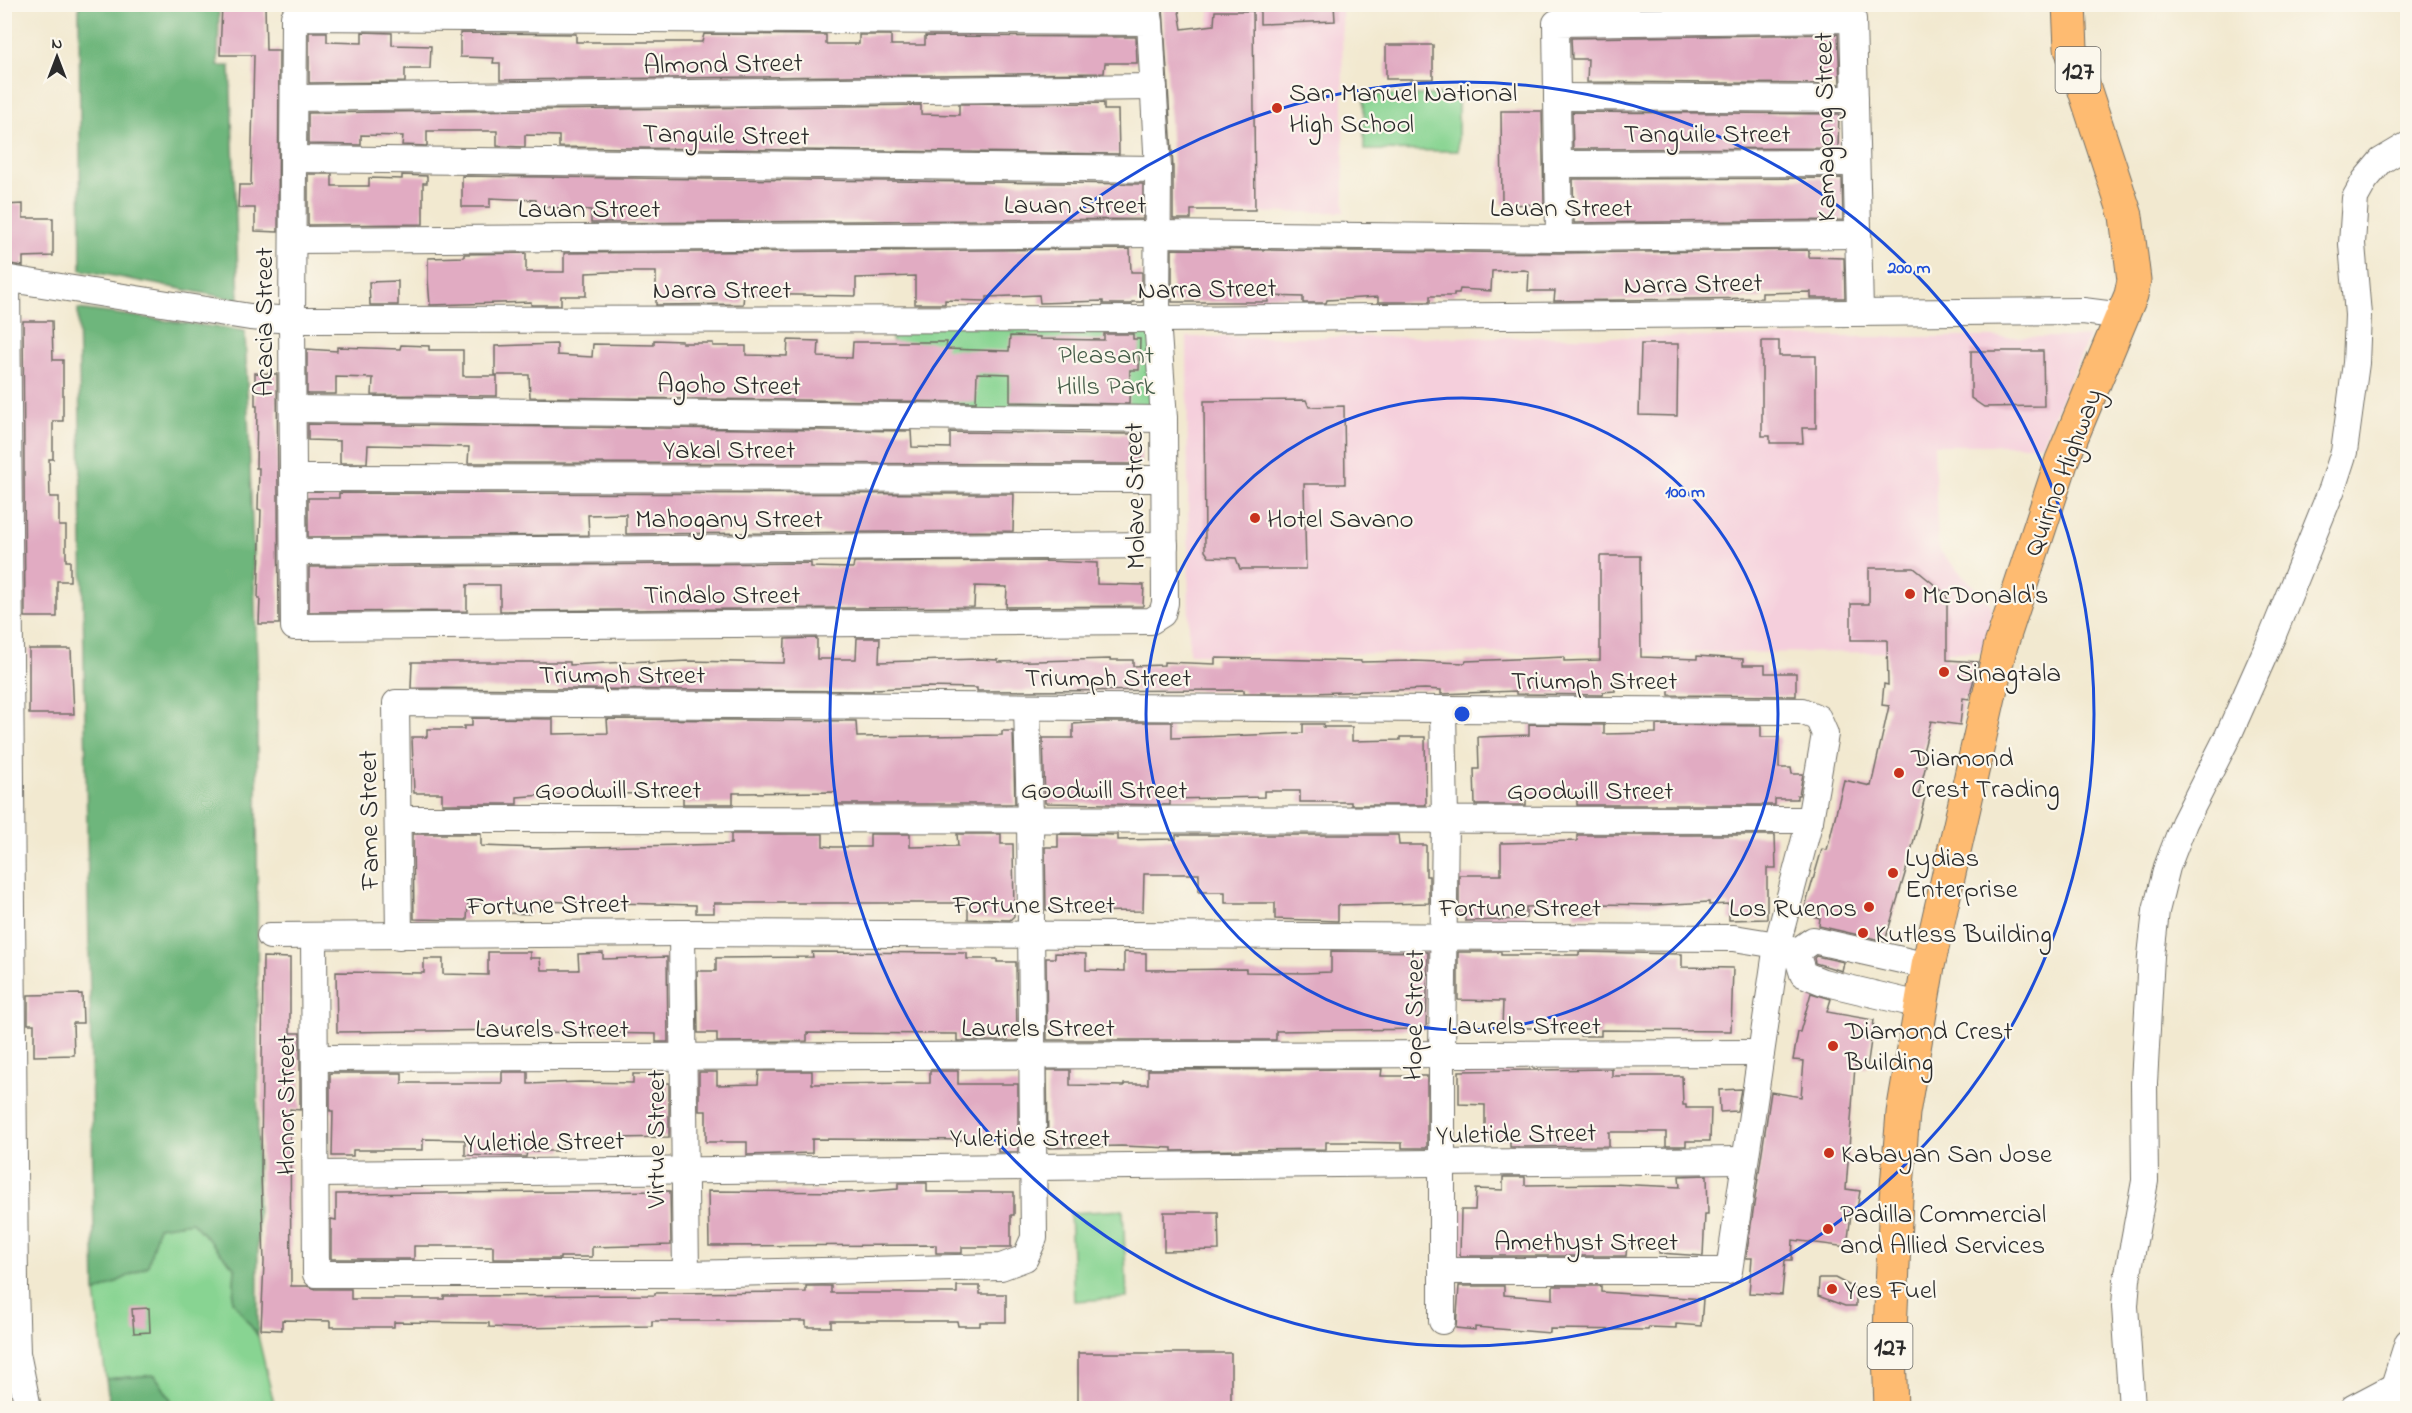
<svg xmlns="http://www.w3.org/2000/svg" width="2412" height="1413" font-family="'Indie Flower',sans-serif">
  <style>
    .built { fill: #f5cfdc }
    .green { fill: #88d492; stroke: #5a805e; stroke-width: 1.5 }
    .forest { fill: #6eb67c; stroke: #4c7054; stroke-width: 1.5 }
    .building { fill: #e1abc2 }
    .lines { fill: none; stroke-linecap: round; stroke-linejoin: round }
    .minor-casing { stroke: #716e65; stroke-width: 28 }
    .major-casing { stroke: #716e65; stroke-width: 35 }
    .minor { stroke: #fff; stroke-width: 26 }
    .major { stroke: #febb71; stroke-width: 33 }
    .ring { fill: none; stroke: #1d4ed8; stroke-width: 3 }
    .poi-dot { fill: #c8321e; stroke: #fbf7ec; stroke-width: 2 }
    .labels { text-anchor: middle; stroke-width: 4.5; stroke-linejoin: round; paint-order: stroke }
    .shield { fill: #fbf7ec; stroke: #696865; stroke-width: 1.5 }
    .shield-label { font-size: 26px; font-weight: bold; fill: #2b2b2b }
    .street-label { font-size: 27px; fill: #2b2b2b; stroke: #fbf7ec }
    .poi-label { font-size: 27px; fill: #2b2b2b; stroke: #fbf7ec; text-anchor: start }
    .park-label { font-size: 27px; fill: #475e4a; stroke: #fbf7ec }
    .centre { fill: #1d4ed8; stroke: #fbf7ec; stroke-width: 3 }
    .ring-label { font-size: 18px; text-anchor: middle; font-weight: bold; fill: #1d4ed8; stroke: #fbf7ec; stroke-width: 4.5; stroke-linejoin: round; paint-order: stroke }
  </style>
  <rect width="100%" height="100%" fill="#fbf7ec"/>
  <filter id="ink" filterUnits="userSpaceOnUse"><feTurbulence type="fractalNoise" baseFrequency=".0167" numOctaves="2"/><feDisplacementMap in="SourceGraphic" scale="12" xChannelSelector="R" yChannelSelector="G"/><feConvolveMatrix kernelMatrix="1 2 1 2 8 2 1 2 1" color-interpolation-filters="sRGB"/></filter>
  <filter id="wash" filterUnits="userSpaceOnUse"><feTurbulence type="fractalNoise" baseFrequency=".008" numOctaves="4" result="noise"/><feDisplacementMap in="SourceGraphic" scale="24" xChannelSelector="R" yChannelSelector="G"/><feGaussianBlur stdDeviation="1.35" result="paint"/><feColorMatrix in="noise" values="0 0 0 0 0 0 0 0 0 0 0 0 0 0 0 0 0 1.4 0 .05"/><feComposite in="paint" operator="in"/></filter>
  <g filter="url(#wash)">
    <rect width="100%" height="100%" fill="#f2e9d0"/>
    <!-- built -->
    <g class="built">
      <polygon points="1209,5 1342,5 1344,212 1211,213"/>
      <polygon points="1187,337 2089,337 2041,445 1934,445 1938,549 1992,606 1986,652 1189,654"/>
    </g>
    <!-- green -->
    <g class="green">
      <polygon points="1364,95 1458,95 1458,151 1364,150"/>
      <polygon points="1153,320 1156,417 891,417 892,325"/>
      <polygon points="1123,1210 1127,1298 1074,1301 1070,1213"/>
      <polygon points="192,1222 235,1268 233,1301 258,1336 275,1408 176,1408 155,1375 106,1379 95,1293 148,1266 157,1227"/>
    </g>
    <!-- forest -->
    <g class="forest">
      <polygon points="79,5 219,5 218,66 230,66 239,300 81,270"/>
      <polygon points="78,309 245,331 257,661 258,1336 233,1301 235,1268 192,1222 158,1227 148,1266 95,1293"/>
      <polygon points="155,1375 176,1408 110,1408 106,1379"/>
    </g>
    <g id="blocks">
      <!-- building -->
      <g class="building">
        <polygon points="222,4 265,4 266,50 279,50 278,232 255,231 255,208 238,208 239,185 251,185 254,55 220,55"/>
        <polygon points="926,4 1042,4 1043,6 926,6"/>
        <polygon points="1260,4 1334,4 1335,21 1260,24"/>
        <polygon points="1178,5 1182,29 1214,25 1215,11 1253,11 1255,210 1191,210 1191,219 1173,219 1173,168 1163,7"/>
        <polygon points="309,32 327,32 327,42 362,43 362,32 392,33 392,45 431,46 430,69 405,69 405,82 309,83"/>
        <polygon points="460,33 576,34 576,42 702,42 704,34 826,35 826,44 859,44 859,35 891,35 891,45 925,45 925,36 1136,37 1137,63 1105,63 1104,73 500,80 500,63 493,63 494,58 460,57"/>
        <polygon points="1838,34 1840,84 1587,82 1588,59 1572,59 1571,38"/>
        <rect x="1386" y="45" width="47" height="34"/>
        <polygon points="1104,103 1104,110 1118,110 1119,154 559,147 559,136 525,135 525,147 497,146 497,131 427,131 427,146 402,145 403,136 361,135 361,145 308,144 308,113 921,105 921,114 959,115 959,104"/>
        <polygon points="1501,111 1542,111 1544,204 1502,205"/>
        <polygon points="1572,112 1839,114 1838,148 1573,149"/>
        <polygon points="308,174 332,174 332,186 369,186 369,178 402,179 402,175 427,176 427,183 423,183 423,224 308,225"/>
        <polygon points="462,176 1143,184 1143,219 591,223 591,210 536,206 536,200 490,198 490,207 462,207"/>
        <polygon points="1842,178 1843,220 1574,223 1573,179"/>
        <polygon points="23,204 23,218 53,218 53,256 23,257 23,266 4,263 4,205"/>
        <polygon points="1130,249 1131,272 1142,272 1142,302 1132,302 1132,304 1103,304 1103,301 1040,303 1039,295 987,297 987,301 945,300 945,304 915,304 915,276 856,278 856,296 744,294 743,304 656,305 656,272 609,272 586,273 586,296 561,296 561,305 531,305 531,302 430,305 428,279 428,258 464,257 464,254 526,253 526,272 564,272 564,253"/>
        <polygon points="1172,249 1559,253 1809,250 1809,257 1844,258 1845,298 1811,298 1811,292 1762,293 1762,298 1554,301 1555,291 1528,291 1529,271 1524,270 1492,271 1491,291 1460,289 1459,293 1454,293 1454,296 1430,296 1430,302 1378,302 1378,297 1327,300 1326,303 1303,303 1303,297 1268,296 1268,302 1172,302"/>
        <polygon points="398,281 398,305 370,305 369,282"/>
        <polygon points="23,321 52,321 53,360 63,360 63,421 53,421 53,459 49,459 50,497 59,497 59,526 66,526 66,561 70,561 70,581 57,581 57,617 25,617"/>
        <polygon points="1104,334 1133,334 1133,339 1140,339 1139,370 1130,370 1129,404 1010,402 1010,374 977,373 976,402 530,397 529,375 495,375 495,346 557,344 557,355 592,357 593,344 654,345 654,340 682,341 682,343 713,343 713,346 746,346 746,355 787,356 788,340 819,341 818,357 852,358 853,342 947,342 946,349 1009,351 1010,336 1040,337 1040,339 1104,340"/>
        <polygon points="1762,341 1779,341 1779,356 1816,356 1816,428 1802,428 1803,443 1770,443 1770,436 1762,436"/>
        <polygon points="1641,344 1678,344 1677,416 1639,415"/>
        <polygon points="401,345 429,346 429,350 463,350 463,376 497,376 497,396 372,395 373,378 336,377 336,394 307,394 307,349 337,351 337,347 400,349"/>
        <polygon points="1971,351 2043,351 2044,406 1984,407 1971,398"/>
        <polygon points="255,373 277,374 279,624 259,624 260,598 258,598 261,510 258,509 259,468 256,468 257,406 255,406"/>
        <polygon points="1306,400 1309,407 1344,406 1345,484 1304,484 1306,569 1240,569 1236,558 1209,557 1205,551 1204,401"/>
        <polygon points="308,424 911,431 912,447 950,448 950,432 1133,434 1133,447 1141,448 1141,464 468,463 469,447 368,445 367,463 340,463 340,441 308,440"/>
        <polygon points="339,493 1014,494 1013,531 626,534 626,514 588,515 589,535 308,537 308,498 339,498"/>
        <polygon points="1600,556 1640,556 1641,657 1697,659 1697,656 1743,659 1743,665 1765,665 1765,673 1796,673 1796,696 1669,695 1669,686 1649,685 1649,683 1615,683 1615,691 1603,692 1603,695 1516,694 1516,691 1441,694 1441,690 1425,689 1313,693 1244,693 1244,690 977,691 977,688 925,687 873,689 873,691 411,688 412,662 570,662 570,665 648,661 648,663 688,661 784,663 785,639 817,638 817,659 856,659 857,638 880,638 879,662 978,659 998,660 998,662 1110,659 1110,660 1133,660 1133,666 1164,665 1164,662 1215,664 1215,658 1361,661 1361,662 1414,661 1465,663 1466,661 1542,658 1564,657 1564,661 1600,660"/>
        <polygon points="1045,561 1097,563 1097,584 1144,585 1143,606 1006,607 1007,587 975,586 974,607 500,611 500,585 467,585 467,611 309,612 309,567 811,563 811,567 853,568 854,562"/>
        <polygon points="1869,568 1914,568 1947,595 1947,660 1978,662 1969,699 1963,698 1960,725 1931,721 1920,763 1926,765 1918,796 1925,797 1907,867 1885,941 1819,926 1820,918 1803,914 1822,849 1827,850 1844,780 1871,786 1889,706 1882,705 1884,684 1888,685 1887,640 1851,640 1851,604 1869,604"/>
        <polygon points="29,649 71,649 74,714 29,714"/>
        <polygon points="472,718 553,719 553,734 608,733 607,719 856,721 857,737 1002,735 1002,731 1013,731 1015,804 836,804 836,792 733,793 733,804 683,804 683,793 544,795 517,797 517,804 442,804 442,793 414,793 412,737 427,737 427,729 464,729 464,726 472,726"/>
        <polygon points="1102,722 1172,722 1172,738 1303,733 1303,724 1324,724 1323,727 1352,727 1352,741 1400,740 1400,737 1425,737 1426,805 1351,805 1351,802 1300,802 1300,791 1264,791 1264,797 1170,799 1170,805 1045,803 1043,738 1073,738 1073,724"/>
        <polygon points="1529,724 1604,725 1604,734 1656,733 1656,725 1761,726 1761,737 1779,737 1779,768 1791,768 1792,774 1803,774 1799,795 1797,795 1797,799 1775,799 1775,805 1577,805 1577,796 1526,797 1526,805 1475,805 1474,769 1479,769 1478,737 1529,735"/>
        <polygon points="413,834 481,834 481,846 542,848 731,844 731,834 823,834 823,846 833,847 870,847 870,834 910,834 910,847 958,846 957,834 1001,834 1001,844 1013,844 1014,916 1010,920 968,919 968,903 714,903 714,913 696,913 696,905 531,901 530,914 507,913 507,904 468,904 467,920 414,919"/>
        <polygon points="1058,834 1118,835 1118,840 1176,839 1176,835 1398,835 1399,845 1426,845 1426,876 1429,876 1429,903 1338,905 1338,921 1275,919 1275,903 1225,903 1225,892 1199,892 1199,874 1144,874 1143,911 1056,912 1056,910 1046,910 1045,847 1058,847"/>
        <polygon points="1577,835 1775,835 1776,868 1767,868 1767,919 1729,920 1729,904 1709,905 1709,902 1656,905 1596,904 1596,915 1575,916 1575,905 1526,907 1526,918 1502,920 1465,921 1465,914 1459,914 1459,875 1501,875 1501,843 1577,841"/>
        <polygon points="1331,951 1428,952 1426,1029 1276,1031 1276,1040 1047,1040 1046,958 1055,958 1055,953 1086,954 1086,970 1124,971 1124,952 1146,953 1146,970 1246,969 1246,972 1303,973 1331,972"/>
        <polygon points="488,952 530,952 530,958 540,958 541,970 579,970 578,954 603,953 603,959 667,957 668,1042 656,1042 656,1034 528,1032 528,1030 337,1032 336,972 424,973 424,959 443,959 443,974 488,975"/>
        <polygon points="812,952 967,953 967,959 997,959 997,962 1016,962 1017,1041 957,1041 957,1034 807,1033 807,1041 717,1042 717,1033 698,1033 697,971 716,971 716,958 813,957"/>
        <polygon points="1458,952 1501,952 1501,955 1579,955 1579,952 1682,954 1682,967 1733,968 1731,1031 1601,1030 1601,1036 1580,1036 1580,1028 1502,1028 1503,1001 1458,1000"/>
        <polygon points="1816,956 1844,962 1842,971 1815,963 1814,958"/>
        <polygon points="263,957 290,958 290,1033 300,1033 300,1110 290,1109 291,1286 307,1286 316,1289 351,1289 351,1299 444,1299 444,1296 655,1295 655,1293 806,1292 806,1286 831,1286 831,1293 957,1293 957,1286 980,1286 980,1294 1006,1294 1006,1322 980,1322 980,1326 958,1326 957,1321 831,1321 831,1327 806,1327 806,1321 652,1321 652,1326 517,1328 489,1327 489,1323 394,1322 394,1327 330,1327 330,1321 282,1320 282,1330 261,1329 264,1262 261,1173"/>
        <polygon points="1811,993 1831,999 1827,1012 1874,1020 1867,1068 1855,1066 1846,1189 1860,1191 1856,1215 1851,1214 1847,1247 1793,1240 1792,1260 1785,1260 1782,1295 1749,1293 1752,1258 1746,1258 1771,1092 1801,1097 1804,1061 1793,1060 1798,1032 1800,1032"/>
        <polygon points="82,994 83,1023 73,1023 74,1055 34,1056 34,1024 28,1024 28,995"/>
        <polygon points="1382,1069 1381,1076 1427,1076 1427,1148 1402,1148 1402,1143 1349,1142 1326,1142 1326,1149 1172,1151 1172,1148 1121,1146 1048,1148 1047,1070 1070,1070 1070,1085 1124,1086 1124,1084 1148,1084 1148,1070"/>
        <polygon points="1612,1069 1612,1076 1682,1076 1683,1105 1686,1105 1686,1108 1711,1108 1710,1141 1686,1141 1686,1146 1666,1146 1666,1132 1609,1132 1609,1146 1510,1147 1510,1139 1485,1139 1485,1105 1459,1104 1459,1071"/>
        <polygon points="759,1071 812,1071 812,1084 930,1083 930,1071 958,1071 958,1084 1018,1084 1018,1152 998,1152 998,1140 812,1139 812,1153 747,1155 747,1142 706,1142 706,1111 699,1111 699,1072 717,1072 717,1085 758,1084"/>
        <polygon points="502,1072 528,1072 528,1084 580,1082 633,1083 633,1074 656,1074 656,1083 669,1083 669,1137 562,1139 563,1151 527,1151 526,1157 465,1155 465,1140 423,1139 423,1150 353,1150 353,1156 332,1156 333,1111 330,1111 330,1073 402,1073 402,1083 502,1083"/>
        <polygon points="1741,1089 1737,1111 1720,1112 1719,1090"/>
        <polygon points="1707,1175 1708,1214 1705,1214 1703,1256 1659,1253 1659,1244 1627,1244 1626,1256 1460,1256 1461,1210 1475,1210 1476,1189 1503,1190 1503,1177 1525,1177 1525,1185 1612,1184 1680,1187 1679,1176"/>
        <polygon points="898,1183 927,1183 927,1192 1014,1192 1014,1215 1011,1215 1011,1247 962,1247 962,1253 936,1253 936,1245 709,1246 708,1191 858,1192 898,1189"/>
        <polygon points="670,1191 671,1245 592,1247 592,1257 560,1257 560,1259 493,1259 493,1246 414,1246 414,1259 331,1259 331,1219 336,1220 336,1194"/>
        <polygon points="1164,1212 1218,1212 1219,1250 1164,1251"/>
        <polygon points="1819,1278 1835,1278 1856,1289 1856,1306 1845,1306 1818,1296"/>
        <polygon points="1459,1286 1504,1286 1504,1295 1553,1299 1553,1286 1601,1286 1601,1292 1703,1299 1701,1326 1676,1324 1676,1328 1649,1327 1648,1330 1550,1329 1550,1333 1475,1327 1475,1330 1456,1328"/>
        <polygon points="149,1308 150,1332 134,1333 132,1309"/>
        <rect x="1078" y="1353" width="153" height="55"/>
      </g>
    </g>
  </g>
  <g filter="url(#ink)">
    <use href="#blocks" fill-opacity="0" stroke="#716e65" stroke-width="1.5"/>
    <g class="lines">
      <!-- minor casing -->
      <g class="minor-casing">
        <g id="minor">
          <polyline points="1147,4 1150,22 1158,169 1157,319 1164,419 1165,603 1162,614 1151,621 294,627 292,320 294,17 1150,22"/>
          <polyline points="1557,97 1855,99"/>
          <polyline points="294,98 1154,87"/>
          <polyline points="293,159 1158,169"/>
          <polyline points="1558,164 1856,163"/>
          <polyline points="1559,238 1556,23 1853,19 1860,311"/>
          <polyline points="293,240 1157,234 1559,238 1857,235"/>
          <polyline points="4,278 250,317 292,320 1157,319 2083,311 2123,316"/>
          <polyline points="7,278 15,1287 17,1353 28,1408"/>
          <polyline points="293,409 1164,419"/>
          <polyline points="293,478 1164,479"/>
          <polyline points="294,552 1165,545"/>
          <polyline points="398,819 1810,820"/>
          <polyline points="682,933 686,1274"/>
          <polyline points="270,936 682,933 1734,938 1777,945 1796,952"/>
          <polyline points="314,936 316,1274 686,1274 1001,1267 1025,1258 1034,1238 1030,819 1027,707"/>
          <polyline points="399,936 396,703 1802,711 1818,718 1825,734 1810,820 1777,945 1729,1271 1442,1271"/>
          <polyline points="1796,952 1803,974 1823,982 1920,1005"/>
          <polyline points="1796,952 1813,940 1928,966"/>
          <polyline points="315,1058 1761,1053"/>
          <polyline points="316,1174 1745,1160"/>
          <polyline points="1442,1321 1442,1056 1445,819 1443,709"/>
          <polyline points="2132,1408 2125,1306 2127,1279 2145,1181 2144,1083 2151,956 2156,911 2167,867 2184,823 2228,736 2272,637 2332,489 2344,452 2356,363 2358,315 2352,244 2355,198 2365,180 2381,161 2408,145"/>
          <polyline points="2353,1408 2408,1379"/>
          <polyline points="2404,1408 2394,1386 2408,1342"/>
        </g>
      </g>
      <!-- major casing -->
      <g class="major-casing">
        <polyline id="major" points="1891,1408 1889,1353 1896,1199 1903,1113 1928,966 2000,648 2062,460 2131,295 2134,280 2126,216 2071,48 2069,4"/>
      </g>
      <!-- minor -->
      <use href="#minor" class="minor"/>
      <!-- major -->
      <use href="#major" class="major"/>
    </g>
  </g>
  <!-- distance rings -->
  <g class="ring">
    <circle cx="1462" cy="714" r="316"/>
    <circle cx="1462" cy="714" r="632"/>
  </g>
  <!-- markers -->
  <g class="poi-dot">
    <circle cx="1277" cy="108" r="6"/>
    <circle cx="1255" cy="518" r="6"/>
    <circle cx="1910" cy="594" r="6"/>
    <circle cx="1944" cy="672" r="6"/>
    <circle cx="1899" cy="773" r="6"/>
    <circle cx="1893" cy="873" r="6"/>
    <circle cx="1869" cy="907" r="6"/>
    <circle cx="1863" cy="933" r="6"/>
    <circle cx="1833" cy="1046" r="6"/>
    <circle cx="1829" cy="1153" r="6"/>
    <circle cx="1828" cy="1229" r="6"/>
    <circle cx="1832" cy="1289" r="6"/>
  </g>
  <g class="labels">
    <!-- shield labels -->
    <g class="shield">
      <rect x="2055.5" y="47" width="45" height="46" rx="4.5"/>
      <rect x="1867.5" y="1323" width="45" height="46" rx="4.5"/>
    </g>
    <g class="shield-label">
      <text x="2078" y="79">127</text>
      <text x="1890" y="1355">127</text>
    </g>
    <!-- street labels -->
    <g class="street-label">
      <text transform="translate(723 63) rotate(-1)" y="9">Almond Street</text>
      <text transform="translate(1824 127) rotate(-91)" y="9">Kamagong Street</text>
      <text x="1707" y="142">Tanguile Street</text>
      <text transform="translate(726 134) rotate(1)" y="9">Tanguile Street</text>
      <text x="1075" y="213">Lauan Street</text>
      <text x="1561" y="216">Lauan Street</text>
      <text x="589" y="217">Lauan Street</text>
      <text transform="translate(1693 283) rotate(-1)" y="9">Narra Street</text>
      <text transform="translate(1207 288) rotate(-1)" y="9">Narra Street</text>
      <text x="722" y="298">Narra Street</text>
      <text transform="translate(263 322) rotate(-90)" y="9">Acacia Street</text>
      <text transform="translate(729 384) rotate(1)" y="9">Agoho Street</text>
      <text x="729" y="458">Yakal Street</text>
      <text transform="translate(2062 472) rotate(-69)" y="9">Quirino Highway</text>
      <text transform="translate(1134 496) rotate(-91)" y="9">Molave Street</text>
      <text x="729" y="527">Mahogany Street</text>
      <text x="722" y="603">Tindalo Street</text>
      <text x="622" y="683">Triumph Street</text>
      <text x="1108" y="686">Triumph Street</text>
      <text x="1594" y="689">Triumph Street</text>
      <text x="618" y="798">Goodwill Street</text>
      <text x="1104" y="798">Goodwill Street</text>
      <text x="1590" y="799">Goodwill Street</text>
      <text transform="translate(368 820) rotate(-91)" y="9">Fame Street</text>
      <text transform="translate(548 904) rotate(-1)" y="9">Fortune Street</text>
      <text x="1034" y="913">Fortune Street</text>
      <text x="1520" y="916">Fortune Street</text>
      <text transform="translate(1413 1015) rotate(-89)" y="9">Hope Street</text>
      <text x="1524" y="1034">Laurels Street</text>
      <text x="1038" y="1036">Laurels Street</text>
      <text x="552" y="1037">Laurels Street</text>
      <text transform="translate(285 1105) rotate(-90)" y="9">Honor Street</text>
      <text transform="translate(1516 1133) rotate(-1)" y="9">Yuletide Street</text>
      <text x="1030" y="1146">Yuletide Street</text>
      <text transform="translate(655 1139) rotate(-90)" y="9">Virtue Street</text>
      <text transform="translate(544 1141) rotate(-1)" y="9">Yuletide Street</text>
      <text x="1586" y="1250">Amethyst Street</text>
    </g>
    <!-- poi labels -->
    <g class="poi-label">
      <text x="1289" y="101">San Manuel National<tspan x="1289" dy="31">High School</tspan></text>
      <text x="1267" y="527">Hotel Savano</text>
      <text x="1922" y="603">McDonald's</text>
      <text x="1956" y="681">Sinagtala</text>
      <text x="1911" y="766">Diamond<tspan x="1911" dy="31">Crest Trading</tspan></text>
      <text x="1905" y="866">Lydias<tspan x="1905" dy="31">Enterprise</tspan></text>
      <text x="1857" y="916" text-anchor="end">Los Ruenos</text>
      <text x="1875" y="942">Kutless Building</text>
      <text x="1845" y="1039">Diamond Crest<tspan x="1845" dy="31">Building</tspan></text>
      <text x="1841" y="1162">Kabayan San Jose</text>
      <text x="1840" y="1222">Padilla Commercial<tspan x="1840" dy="31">and Allied Services</tspan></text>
      <text x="1844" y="1298">Yes Fuel</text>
    </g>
    <!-- park labels -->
    <g class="park-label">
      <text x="1106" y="363">Pleasant<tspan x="1106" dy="31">Hills Park</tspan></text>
    </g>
  </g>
  <circle cx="1462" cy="714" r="9" class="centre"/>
  <g class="ring-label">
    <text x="1909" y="273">200 m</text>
    <text x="1685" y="497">100 m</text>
  </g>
  <!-- margin -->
  <rect width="2412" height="1413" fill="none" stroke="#fbf7ec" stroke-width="24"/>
  <!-- north arrow -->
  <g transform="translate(57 57)" stroke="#fbf7ec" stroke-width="4.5" paint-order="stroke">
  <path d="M0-4.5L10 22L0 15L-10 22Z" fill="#2b2b2b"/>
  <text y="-9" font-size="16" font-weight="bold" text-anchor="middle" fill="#2b2b2b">N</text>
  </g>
</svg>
